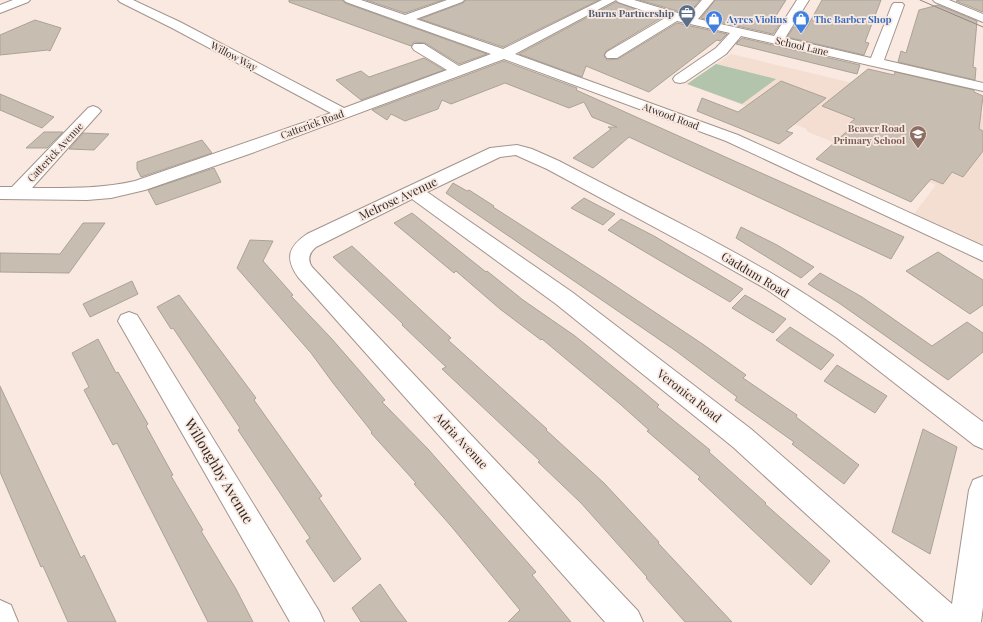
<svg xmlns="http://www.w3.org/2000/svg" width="983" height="622" font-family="'Playfair Display',serif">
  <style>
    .built { fill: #f4ddd1 }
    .green { fill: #b2c4ac }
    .building { fill: #c7bdb1; stroke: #aba296 }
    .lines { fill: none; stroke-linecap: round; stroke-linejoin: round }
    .minor-casing { stroke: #a2948c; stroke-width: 2 }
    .minor { fill: #fff; fill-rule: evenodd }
    .tram { stroke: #918681; stroke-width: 1 }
    .labels { text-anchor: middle; stroke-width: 3.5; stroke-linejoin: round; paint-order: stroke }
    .far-service-label { font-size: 10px; font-weight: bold; fill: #4e5e75; stroke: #f9e9e1; text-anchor: end }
    .far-shop-label { font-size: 10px; font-weight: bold; fill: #366cbe; stroke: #f9e9e1; text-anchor: start }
    .far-street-label { font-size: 10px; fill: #2f2926; stroke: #f9e9e1 }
    .far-education-label { font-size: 10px; font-weight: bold; fill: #785e54; stroke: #f9e9e1; text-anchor: end }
    .street-label { font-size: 12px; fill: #2f2926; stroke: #f9e9e1 }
    .near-street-label { font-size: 14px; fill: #2f2926; stroke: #f9e9e1 }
  </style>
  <rect width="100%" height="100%" fill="#f9e9e1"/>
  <!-- built -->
  <polygon class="built" points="731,54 983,114 983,247 914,214 936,185 806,131 807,129 687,84"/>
  <!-- green -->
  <polygon class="green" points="716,64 776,79 742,104 687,84"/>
  <!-- building -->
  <g class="building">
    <polygon points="289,0 342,0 345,3 487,54 459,64 425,43 414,42 411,46 289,2"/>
    <polygon points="366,0 443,0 405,13"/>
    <polygon points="466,0 599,0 503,47 420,19 463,3"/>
    <polygon points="639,0 700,0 688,14"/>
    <polygon points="715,0 786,0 772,22 780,24 773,34 701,18"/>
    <polygon points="822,0 881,0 865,42 869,43 864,55 787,37 794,27 806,29"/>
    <polygon points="961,0 983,0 983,12 956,1"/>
    <polygon points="616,2 661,18 606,51 604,56 607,60 618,59 677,23 727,34 720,41 717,40 649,92 586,66 582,77 519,54"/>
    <polygon points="938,5 977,21 973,67 976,68 975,80 898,62 901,51 906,53 919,10"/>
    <polygon points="35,20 61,28 50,51 48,50 0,55 0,35"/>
    <polygon points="742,38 860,65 857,74 736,44"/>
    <polygon points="424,58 444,70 361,100 336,80 361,71 369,77"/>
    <polygon points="504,61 577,88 576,90 904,237 891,259 629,137 593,168 573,158 611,129 608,127 617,127 592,117 584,102 569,108 505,83 451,104 442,100 438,109 405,121 391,114 387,120 372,110"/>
    <polygon points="868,69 894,75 895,72 974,90 974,92 983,96 979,129 983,131 983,151 963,177 952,172 943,184 931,179 911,202 816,159 854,125 850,123 855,119 822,106"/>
    <polygon points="781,81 826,98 786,131 793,133 779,144 697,111 702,98 738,112"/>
    <polygon points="0,94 54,117 42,128 0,110"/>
    <polygon points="44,132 63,132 47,148 26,148"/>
    <polygon points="83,133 109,134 94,150 69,149"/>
    <polygon points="202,140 212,153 141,177 137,169 137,162"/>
    <polygon points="214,168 221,182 199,190 156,205 148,190"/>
    <polygon points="453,183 467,191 469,190 494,206 493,207 605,279 704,345 746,375 743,378 797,415 796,417 859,465 844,484 792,444 794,442 735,400 737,397 676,351 446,193"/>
    <polygon points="584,198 599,206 615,214 603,225 571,208"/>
    <polygon points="412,213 486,272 487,271 523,300 575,336 639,388 659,405 657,407 710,450 709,452 766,503 765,504 830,561 811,585 698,479 700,477 647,431 649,430 620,404 542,339 541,340 500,309 456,271 454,273 394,223"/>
    <polygon points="621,219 654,236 743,289 730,302 608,230"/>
    <polygon points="83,223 105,223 69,273 0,272 0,253 60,254"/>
    <polygon points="741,227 777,245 814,267 801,278 736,238"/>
    <polygon points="250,240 273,241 263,261 293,295 291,296 331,338 385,400 382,402 428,449 514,547 536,572 532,575 571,622 508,622 520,610 451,526 414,484 416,483 371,433 372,432 333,383 311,353 237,268"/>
    <polygon points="352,246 451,338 448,340 547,429 546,430 604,483 659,542 658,543 732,622 685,622 646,578 647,577 581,503 538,462 540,461 442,369 446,367 402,325 403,324 333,257"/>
    <polygon points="938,252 983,280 983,305 970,314 906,271"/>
    <polygon points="820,273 862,297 932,346 967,322 983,333 983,352 948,380 839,303 808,284"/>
    <polygon points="132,281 138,294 90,317 83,304"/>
    <polygon points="179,295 256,398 254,400 322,496 319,498 361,559 334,582 306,541 310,538 238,430 240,428 173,328 171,329 157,307"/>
    <polygon points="745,295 766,307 786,319 773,333 732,308"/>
    <polygon points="790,327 834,355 821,370 776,340"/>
    <polygon points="98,339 116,373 118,372 148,424 146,426 173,475 171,476 203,530 201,531 236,589 253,622 208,622 117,443 113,445 84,390 89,387 72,353"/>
    <polygon points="837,365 887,396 875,413 824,381"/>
    <polygon points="0,386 81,558 84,555 116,622 68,622 43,566 41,567 0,472"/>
    <polygon points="923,429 957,447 930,554 892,532"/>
    <polygon points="380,584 395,606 407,622 361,622 352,608"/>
  </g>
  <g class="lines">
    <!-- minor casing -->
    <g class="minor-casing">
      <g id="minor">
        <polygon points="13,0 30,0 28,2 0,13 0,5"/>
        <path d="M118,0h15l47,22 164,86 103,-38 -33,-20 -2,-3 2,-3h10l35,22 32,-12 -145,-52 -2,-2h17l44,15 42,-15h17l-2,2 -46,17 87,30 99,-49h32l54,16 14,-16h12l-16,19 76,17 23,-36h12l-24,38 86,20 21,-53 2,-2h8l2,2 -20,55 99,23v8l-242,-55 -15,18 -41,28 -5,1 -5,-1 -2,-3 2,-3 41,-28 14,-15 -53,-12 -60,37h-10l-2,-3 2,-3 58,-34 -47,-16 -2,-2 -101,54 223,81 245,111v15l-257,-120 -222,-82 -252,94 -107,37 -34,8 -24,2 -87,-1v-12h12l76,-79 5,-2 5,2 3,3 -69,77c35,0 68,1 103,-7l196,-68 -159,-85 -52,-26z"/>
        <polygon points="933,0 949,0 983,14 983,22 935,2"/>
        <path d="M517,145l15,4 27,12c74,39 150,75 222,118 70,42 136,94 202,143v27l-9,-4 -137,-107 -71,-49 -62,-35 -157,-85 -27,-12 -4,-2 -16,2 -73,35 145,100 179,137 201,175 17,-114 4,-10 10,-4v131l-2,15h-57l-191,-175 -177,-143 -144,-105 -96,48c-7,6 -9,12 -4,20l326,344 5,11h-38l-307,-345c-13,-19 -10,-30 9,-43l183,-86z"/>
        <polygon points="129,312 137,315 319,611 324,622 290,622 118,321 121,315"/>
        <polygon points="0,600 11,605 18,622 0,622"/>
      </g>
    </g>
    <!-- minor -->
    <use href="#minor" class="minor"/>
    <!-- tram -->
    <polyline class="tram" points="920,0 983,27"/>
  </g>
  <!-- icons -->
  <defs>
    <g id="office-pin" transform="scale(0.9)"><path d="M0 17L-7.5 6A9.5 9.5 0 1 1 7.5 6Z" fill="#5c6f8a" stroke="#f9e9e1"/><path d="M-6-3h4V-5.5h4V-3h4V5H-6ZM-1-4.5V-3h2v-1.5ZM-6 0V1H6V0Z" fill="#fff"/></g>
    <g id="shop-pin" transform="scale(0.9)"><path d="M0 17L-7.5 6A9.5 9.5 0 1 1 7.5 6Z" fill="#3f7fe0" stroke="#f9e9e1"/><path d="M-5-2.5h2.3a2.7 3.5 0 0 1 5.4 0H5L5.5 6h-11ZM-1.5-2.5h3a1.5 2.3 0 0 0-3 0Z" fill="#fff"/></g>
    <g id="school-pin" transform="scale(0.9)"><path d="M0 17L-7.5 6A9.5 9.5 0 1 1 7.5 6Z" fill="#8d6e63" stroke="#f9e9e1"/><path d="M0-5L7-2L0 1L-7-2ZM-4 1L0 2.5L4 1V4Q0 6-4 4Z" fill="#fff"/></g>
  </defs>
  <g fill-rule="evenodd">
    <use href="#office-pin" x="687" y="13"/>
    <use href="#shop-pin" x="714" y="19"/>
    <use href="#shop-pin" x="801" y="19"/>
    <use href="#school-pin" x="918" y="134"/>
  </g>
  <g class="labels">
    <!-- far-service labels -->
    <g class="far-service-label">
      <text x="674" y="17">Burns Partnership</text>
    </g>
    <!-- far-shop labels -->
    <g class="far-shop-label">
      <text x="727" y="23">Ayres Violins</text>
      <text x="814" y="23">The Barber Shop</text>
    </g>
    <!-- far-street labels -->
    <g class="far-street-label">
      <text transform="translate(802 46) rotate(13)" y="4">School Lane</text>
      <text transform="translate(234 56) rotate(28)" y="4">Willow Way</text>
      <text transform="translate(671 116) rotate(20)" y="4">Atwood Road</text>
      <text transform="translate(312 124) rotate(-20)" y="4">Catterick Road</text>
      <text transform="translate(55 152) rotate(-47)" y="4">Catterick Avenue</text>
    </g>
    <!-- far-education labels -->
    <g class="far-education-label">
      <text x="905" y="132">Beaver Road<tspan x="905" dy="12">Primary School</tspan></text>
    </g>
    <!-- street labels -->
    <g class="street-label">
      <text transform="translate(398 199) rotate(-25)" y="4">Melrose Avenue</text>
      <text transform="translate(755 275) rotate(31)" y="4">Gaddum Road</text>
      <text transform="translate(689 396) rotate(38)" y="4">Veronica Road</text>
      <text transform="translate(461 441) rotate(47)" y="4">Adria Avenue</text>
    </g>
    <!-- near-street labels -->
    <g class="near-street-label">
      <text transform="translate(219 471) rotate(59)" y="5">Willoughby Avenue</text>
    </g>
  </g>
</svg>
